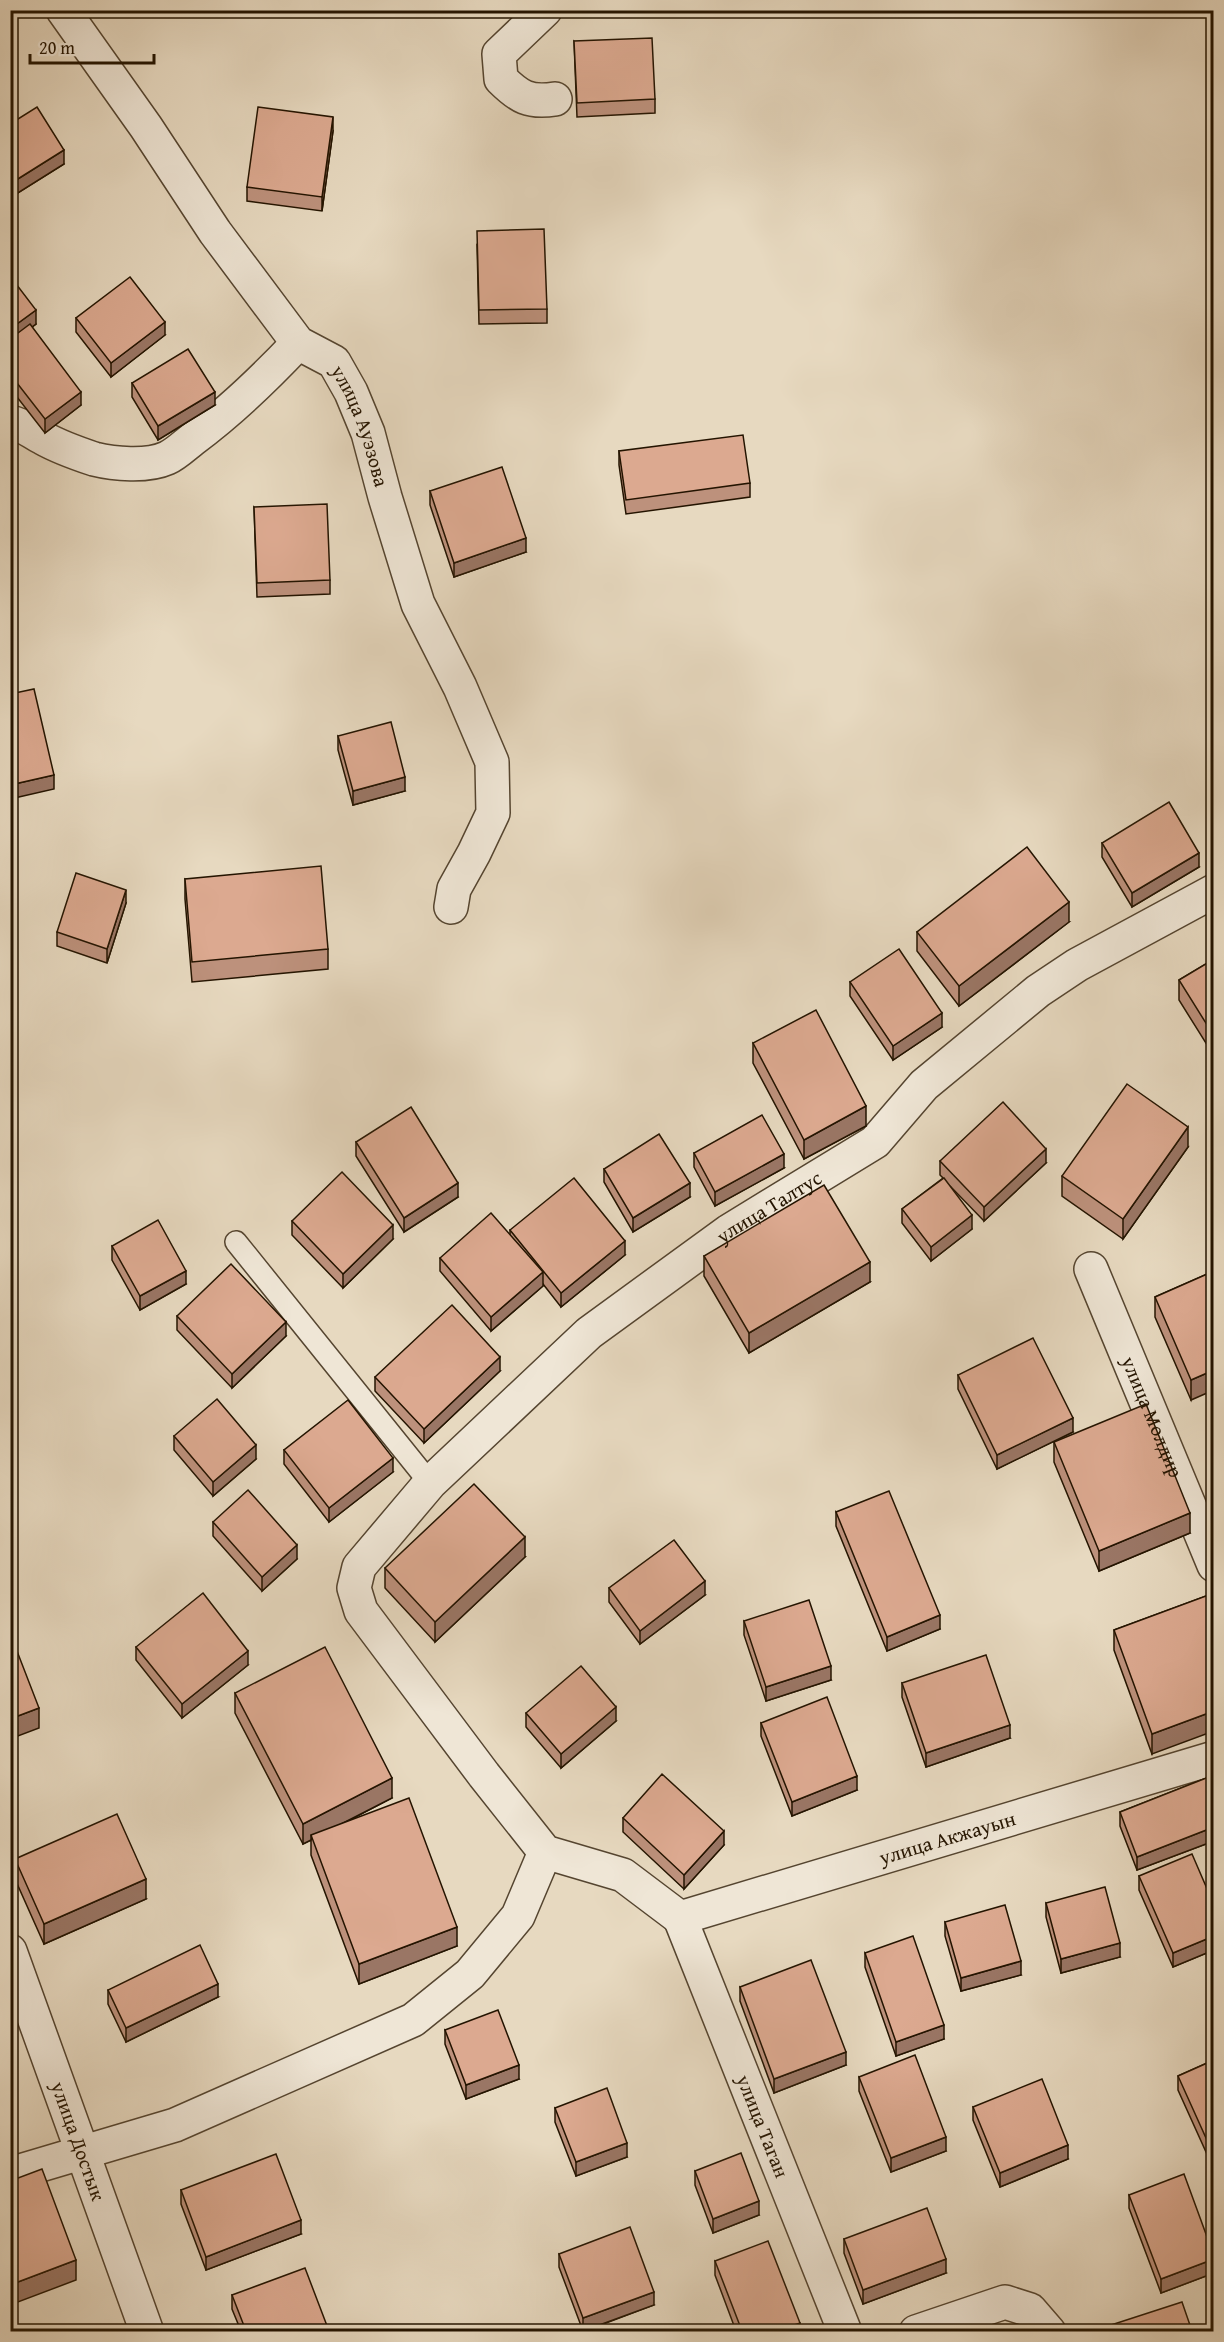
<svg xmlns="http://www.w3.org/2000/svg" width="1224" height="2342" font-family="'Gentium Book Plus',serif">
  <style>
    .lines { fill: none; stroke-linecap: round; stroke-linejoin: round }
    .service-casing { stroke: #554530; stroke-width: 24 }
    .minor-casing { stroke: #554530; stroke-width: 36 }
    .service { stroke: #efe6d6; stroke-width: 21 }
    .minor { stroke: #efe6d6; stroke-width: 33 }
    .wall { fill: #bd917c; stroke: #241400; stroke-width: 1.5 }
    .shaded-wall { fill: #9a7665; stroke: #241400; stroke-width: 1.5 }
    .building { fill: #dca990; stroke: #241400; stroke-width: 1.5 }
    .labels { text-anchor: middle; stroke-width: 4.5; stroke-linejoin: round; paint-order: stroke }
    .street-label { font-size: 20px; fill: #241400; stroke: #efe6d6 }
  </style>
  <rect width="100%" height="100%" fill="#e7d9c0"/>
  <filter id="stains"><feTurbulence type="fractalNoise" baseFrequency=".00333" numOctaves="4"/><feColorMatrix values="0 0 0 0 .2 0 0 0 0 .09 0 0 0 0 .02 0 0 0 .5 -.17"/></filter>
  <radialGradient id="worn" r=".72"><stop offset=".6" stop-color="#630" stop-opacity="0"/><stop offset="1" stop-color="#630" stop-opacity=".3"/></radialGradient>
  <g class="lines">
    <!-- service casing -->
    <g class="service-casing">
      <polyline id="service" points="236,1242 430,1483"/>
    </g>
    <!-- minor casing -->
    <g class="minor-casing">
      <g id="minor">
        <path id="s1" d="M63,10l83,117 69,105 83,111 36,19 17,30 17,41 17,64 33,107 42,83 32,75 1,51 -19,40 -20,36 -3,18"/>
        <path d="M545,10l-46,44 2,25c18,18 28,24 54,20"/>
        <path d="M10,422c14,3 21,10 33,16 16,9 33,15 51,21 20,5 53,8 73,-1 9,-4 18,-13 26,-19 38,-28 72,-61 105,-96"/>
        <path id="s2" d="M1091,1269l123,296"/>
        <path id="s3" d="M680,1918l-57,-43 -78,-23 -61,-77 -123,-164 -7,-23 5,-21 71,-84 159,-150 140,-102 146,-89 49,-57 114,-94 39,-26 137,-74"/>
        <path id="s4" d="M680,1918l534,-160"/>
        <path id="s5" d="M680,1918l165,414"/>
        <path id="s6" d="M10,1951l137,381"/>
        <polyline points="10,2174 175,2125 413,2020 470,1974 518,1916 545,1852"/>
        <polyline points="916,2332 1005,2302 1030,2310 1049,2332"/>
      </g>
    </g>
    <!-- service -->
    <use href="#service" class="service"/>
    <!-- minor -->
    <use href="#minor" class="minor"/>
  </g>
  <!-- wall -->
  <g class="wall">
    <polygon points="574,41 655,99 655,113 577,117"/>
    <polygon points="10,124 64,164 13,196 10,193"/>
    <polygon points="333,131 322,211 247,201 247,187"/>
    <polygon points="477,245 547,309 547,323 479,324"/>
    <polygon points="10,276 36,324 32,327 81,405 45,433 10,388"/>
    <polygon points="76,318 165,335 111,377 76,332"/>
    <polygon points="132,383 215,405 158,440 132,397"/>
    <polygon points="619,451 750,483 750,497 626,514 619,465"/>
    <polygon points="430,491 526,552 454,577 430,505"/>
    <polygon points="254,507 330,580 330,594 257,597"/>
    <polygon points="1214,727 1214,750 1212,748 1212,728"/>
    <polygon points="338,736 405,791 353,805 338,750"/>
    <polygon points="1102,843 1199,867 1132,907 1102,857"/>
    <polygon points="185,879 328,949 328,969 192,982 185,899"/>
    <polygon points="126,903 107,963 57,946 57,932"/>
    <polygon points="1069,922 959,1006 917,951 917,932"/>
    <polygon points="1214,959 1214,1056 1179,1000 1179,980"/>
    <polygon points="850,982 942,1027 893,1060 850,996"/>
    <polygon points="753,1043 866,1126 804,1159 753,1063"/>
    <polygon points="356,1142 458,1197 404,1232 356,1156"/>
    <polygon points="1188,1147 1123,1239 1062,1196 1062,1176"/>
    <polygon points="694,1153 784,1168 715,1206 694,1167"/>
    <polygon points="940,1161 1046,1163 984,1221 950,1186 972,1229 931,1261 902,1223 902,1209 943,1178 940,1175"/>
    <polygon points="604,1169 690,1197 633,1232 604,1182"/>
    <polygon points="292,1221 393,1239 343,1288 292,1235"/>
    <polygon points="510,1230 625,1255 561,1307 543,1284 543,1286 491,1331 440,1271 440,1258 510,1235"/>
    <polygon points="112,1246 186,1284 140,1310 112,1260"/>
    <polygon points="704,1256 870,1282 749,1353 704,1276"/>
    <polygon points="1214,1271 1191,1400 1155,1317 1155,1297"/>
    <polygon points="177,1316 286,1336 232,1388 177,1330"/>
    <polygon points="500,1371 424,1443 375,1391 375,1377"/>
    <polygon points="958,1375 1073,1432 997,1469 958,1389"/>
    <polygon points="1214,1399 1214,1428 1208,1415 1208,1401"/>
    <polygon points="174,1436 256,1459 213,1496 174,1450"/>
    <polygon points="1054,1442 1190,1533 1099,1571 1054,1462"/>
    <polygon points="284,1450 393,1472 329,1522 284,1464"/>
    <polygon points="836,1512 940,1629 887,1651 836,1526"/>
    <polygon points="213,1522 297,1559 262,1591 213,1536"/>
    <polygon points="525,1557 435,1642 385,1588 385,1568"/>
    <polygon points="609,1588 705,1595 640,1644 609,1602"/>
    <polygon points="1214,1593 1152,1754 1114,1650 1114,1630"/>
    <polygon points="744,1621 831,1680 766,1701 744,1635"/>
    <polygon points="136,1647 248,1665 182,1718 136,1660"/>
    <polygon points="902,1683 1010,1738 926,1767 902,1697"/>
    <polygon points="235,1693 392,1798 346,1822 457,1946 359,1984 311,1855 311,1840 303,1844 235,1713"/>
    <polygon points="526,1713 616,1721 561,1768 526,1727"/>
    <polygon points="761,1723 857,1790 792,1816 761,1736"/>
    <polygon points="1214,1775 1214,1841 1137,1870 1120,1826 1120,1812"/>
    <polygon points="623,1818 724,1845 684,1889 623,1832"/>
    <polygon points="15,1859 146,1899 44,1944 15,1879"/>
    <polygon points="1139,1876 1214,1905 1214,1950 1173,1967 1139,1890"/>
    <polygon points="1046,1903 1120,1957 1061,1973 1046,1917"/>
    <polygon points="945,1922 1021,1975 961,1991 945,1936"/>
    <polygon points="865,1953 944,2039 896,2056 865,1967"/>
    <polygon points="740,1987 846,2065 774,2093 740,2001"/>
    <polygon points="108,1990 218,1997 126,2042 108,2004"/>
    <polygon points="445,2030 519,2079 466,2099 445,2044"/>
    <polygon points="1214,2060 1214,2162 1211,2163 1178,2090 1178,2076"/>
    <polygon points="859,2077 946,2151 891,2172 859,2091"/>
    <polygon points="973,2107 1068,2159 1000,2187 973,2120"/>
    <polygon points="555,2108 627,2157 576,2176 555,2122"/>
    <polygon points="695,2171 759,2215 713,2233 695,2185"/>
    <polygon points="181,2190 301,2234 206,2270 181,2204"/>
    <polygon points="1129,2195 1214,2256 1214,2273 1161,2293 1129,2208"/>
    <polygon points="844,2239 946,2273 863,2304 844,2253"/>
    <polygon points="559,2254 654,2305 585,2331 583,2331 559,2267"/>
    <polygon points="715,2261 800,2331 736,2331 715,2275"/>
    <polygon points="232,2295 329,2331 241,2331 232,2309"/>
  </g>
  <!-- shaded-wall -->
  <g class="shaded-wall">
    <polygon points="333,117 333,131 322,211 322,197"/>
    <polygon points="64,150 64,164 13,196 13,182"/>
    <polygon points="36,310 36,324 10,343 10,329"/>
    <polygon points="165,322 165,335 111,377 111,363"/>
    <polygon points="81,392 81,405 45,433 45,419"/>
    <polygon points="215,392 215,405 158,440 158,426"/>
    <polygon points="526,538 526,552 454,577 454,563"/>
    <polygon points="54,775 54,789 10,799 10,785"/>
    <polygon points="405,777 405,791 353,805 353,791"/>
    <polygon points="1199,853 1199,867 1132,907 1132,893"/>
    <polygon points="126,890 126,903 107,963 107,949"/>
    <polygon points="1069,902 1069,922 959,1006 959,986"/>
    <polygon points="942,1013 942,1027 893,1060 893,1046"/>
    <polygon points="866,1106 866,1126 804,1159 804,1140"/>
    <polygon points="1188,1127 1188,1147 1123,1239 1123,1219"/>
    <polygon points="1046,1149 1046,1163 984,1221 984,1207"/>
    <polygon points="784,1154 784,1168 715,1206 715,1192"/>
    <polygon points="458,1183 458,1197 404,1232 404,1218"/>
    <polygon points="690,1183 690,1197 633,1232 633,1218"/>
    <polygon points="972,1215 972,1229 931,1261 931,1247"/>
    <polygon points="393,1225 393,1239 343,1288 343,1274"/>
    <polygon points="625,1241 625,1255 561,1307 561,1293"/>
    <polygon points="870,1262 870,1282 749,1353 749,1333"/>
    <polygon points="186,1271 186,1284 140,1310 140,1296"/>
    <polygon points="543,1272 543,1286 491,1331 491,1317"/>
    <polygon points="286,1322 286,1336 232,1388 232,1374"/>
    <polygon points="500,1357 500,1371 424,1443 424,1429"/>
    <polygon points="1214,1370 1214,1390 1191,1400 1191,1380"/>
    <polygon points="1073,1418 1073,1432 997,1469 997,1455"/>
    <polygon points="256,1445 256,1459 213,1496 213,1482"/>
    <polygon points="393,1458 393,1472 329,1522 329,1508"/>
    <polygon points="1190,1513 1190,1533 1099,1571 1099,1551"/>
    <polygon points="525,1537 525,1557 435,1642 435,1622"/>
    <polygon points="297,1545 297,1559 262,1591 262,1577"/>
    <polygon points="705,1581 705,1595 640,1644 640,1631"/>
    <polygon points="940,1615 940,1629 887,1651 887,1637"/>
    <polygon points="248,1651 248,1665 182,1718 182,1704"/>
    <polygon points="831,1666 831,1680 766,1701 766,1687"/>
    <polygon points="616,1707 616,1721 561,1768 561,1754"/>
    <polygon points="39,1708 39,1728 10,1739 10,1719"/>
    <polygon points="1214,1711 1214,1731 1152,1754 1152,1734"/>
    <polygon points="1010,1725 1010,1738 926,1767 926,1753"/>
    <polygon points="857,1776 857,1790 792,1816 792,1802"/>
    <polygon points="392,1778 392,1798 312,1839 311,1835 311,1840 303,1844 303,1824"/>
    <polygon points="1214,1827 1214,1841 1137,1870 1137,1857"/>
    <polygon points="724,1831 724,1845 684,1889 684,1875"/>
    <polygon points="146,1879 146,1899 44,1944 44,1924"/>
    <polygon points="457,1927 457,1946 359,1984 359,1964"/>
    <polygon points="1214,1936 1214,1950 1173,1967 1173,1953"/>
    <polygon points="1120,1943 1120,1957 1061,1973 1061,1959"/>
    <polygon points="1021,1961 1021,1975 961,1991 961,1978"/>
    <polygon points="218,1984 218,1997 126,2042 126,2028"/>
    <polygon points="944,2025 944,2039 896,2056 896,2042"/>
    <polygon points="846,2052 846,2065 774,2093 774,2079"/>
    <polygon points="519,2065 519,2079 466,2099 466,2085"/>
    <polygon points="946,2137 946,2151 891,2172 891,2158"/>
    <polygon points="627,2143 627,2157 576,2176 576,2162"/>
    <polygon points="1068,2145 1068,2159 1000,2187 1000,2173"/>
    <polygon points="1214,2148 1214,2162 1211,2163 1211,2149"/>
    <polygon points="759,2201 759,2215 713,2233 713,2219"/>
    <polygon points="301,2220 301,2234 206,2270 206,2257"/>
    <polygon points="946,2259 946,2273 863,2304 863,2290"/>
    <polygon points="1214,2259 1214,2273 1161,2293 1161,2279"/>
    <polygon points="76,2260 76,2280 10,2305 10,2285"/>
    <polygon points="654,2292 654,2305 583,2331 583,2318"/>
    <polygon points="800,2323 800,2331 778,2331"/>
  </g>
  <!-- building -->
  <g class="building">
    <polygon points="652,38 655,99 577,103 574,41"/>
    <polygon points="37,107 64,150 13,182 10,179 10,124"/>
    <polygon points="258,107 333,117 322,197 247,187"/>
    <polygon points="544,229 547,309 479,310 477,231"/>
    <polygon points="10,276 36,310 10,329"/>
    <polygon points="130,277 165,322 111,363 76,318"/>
    <polygon points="30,324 81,392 45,419 10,374 10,339"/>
    <polygon points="188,349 215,392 158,426 132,383"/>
    <polygon points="743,435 750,483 626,500 619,451"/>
    <polygon points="502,467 526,538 454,563 430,491"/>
    <polygon points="327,504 330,580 257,583 254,507"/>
    <polygon points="34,689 54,775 10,785 10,694"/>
    <polygon points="391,722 405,777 353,791 338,736"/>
    <polygon points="1169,802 1199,853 1132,893 1102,843"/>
    <polygon points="1027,847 1069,902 959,986 917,932"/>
    <polygon points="321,866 328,949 192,962 185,879"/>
    <polygon points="76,873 126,890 107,949 57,932"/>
    <polygon points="899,949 942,1013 893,1046 850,982"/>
    <polygon points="1214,959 1214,1036 1179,980"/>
    <polygon points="816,1010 866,1106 804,1140 753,1043"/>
    <polygon points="1127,1084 1188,1127 1123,1219 1062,1176"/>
    <polygon points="1003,1102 1046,1149 984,1207 940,1161"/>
    <polygon points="411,1107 458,1183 404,1218 356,1142"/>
    <polygon points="762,1115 784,1154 715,1192 694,1153"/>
    <polygon points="659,1134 690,1183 633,1218 604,1169"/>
    <polygon points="342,1172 393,1225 343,1274 292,1221"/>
    <polygon points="574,1178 625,1241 561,1293 510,1230"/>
    <polygon points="944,1178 972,1215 931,1247 902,1209"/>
    <polygon points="824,1185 870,1262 749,1333 704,1256"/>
    <polygon points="491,1213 543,1272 491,1317 440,1258"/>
    <polygon points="158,1220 186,1271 140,1296 112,1246"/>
    <polygon points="231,1264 286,1322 232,1374 177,1316"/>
    <polygon points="1214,1271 1214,1370 1191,1380 1155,1297"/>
    <polygon points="452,1305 500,1357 424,1429 375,1377"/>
    <polygon points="1033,1338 1073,1418 997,1455 958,1375"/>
    <polygon points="217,1399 256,1445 213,1482 174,1436"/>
    <polygon points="1214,1399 1214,1414 1208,1401"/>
    <polygon points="348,1400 393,1458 329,1508 284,1450"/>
    <polygon points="1146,1404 1190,1513 1099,1551 1054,1442"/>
    <polygon points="474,1484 525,1537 435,1622 385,1568"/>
    <polygon points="248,1490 297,1545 262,1577 213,1522"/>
    <polygon points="889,1491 940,1615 887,1637 836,1512"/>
    <polygon points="674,1540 705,1581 640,1631 609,1588"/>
    <polygon points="203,1593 248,1651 182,1704 136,1647"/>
    <polygon points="1214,1593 1214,1711 1152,1734 1114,1630"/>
    <polygon points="809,1600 831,1666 766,1687 744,1621"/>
    <polygon points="10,1633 39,1708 10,1719"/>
    <polygon points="325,1647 392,1778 303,1824 235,1693"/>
    <polygon points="986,1655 1010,1725 926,1753 902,1683"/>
    <polygon points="581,1666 616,1707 561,1754 526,1713"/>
    <polygon points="827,1697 857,1776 792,1802 761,1723"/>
    <polygon points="662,1774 724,1831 684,1875 623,1818"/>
    <polygon points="1214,1775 1214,1827 1137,1857 1120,1812"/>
    <polygon points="409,1798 457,1927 359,1964 311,1835"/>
    <polygon points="117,1814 146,1879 44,1924 15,1859"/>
    <polygon points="1192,1854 1214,1905 1214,1936 1173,1953 1139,1876"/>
    <polygon points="1105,1887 1120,1943 1061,1959 1046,1903"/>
    <polygon points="1005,1905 1021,1961 961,1978 945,1922"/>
    <polygon points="913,1936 944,2025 896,2042 865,1953"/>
    <polygon points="200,1945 218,1984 126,2028 108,1990"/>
    <polygon points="811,1960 846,2052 774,2079 740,1987"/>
    <polygon points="498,2010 519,2065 466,2085 445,2030"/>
    <polygon points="915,2055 946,2137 891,2158 859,2077"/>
    <polygon points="1214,2060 1214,2148 1211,2149 1178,2076"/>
    <polygon points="1042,2079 1068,2145 1000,2173 973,2107"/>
    <polygon points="607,2088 627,2143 576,2162 555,2108"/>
    <polygon points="741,2153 759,2201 713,2219 695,2171"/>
    <polygon points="276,2154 301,2220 206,2257 181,2190"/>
    <polygon points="42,2169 76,2260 10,2285 10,2181"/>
    <polygon points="1184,2174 1214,2256 1214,2259 1161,2279 1129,2195"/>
    <polygon points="927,2208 946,2259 863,2290 844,2239"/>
    <polygon points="630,2227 654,2292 583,2318 559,2254"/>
    <polygon points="768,2241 800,2323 778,2331 742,2331 715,2261"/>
    <polygon points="305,2268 329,2331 246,2331 232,2295"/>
    <polygon points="1182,2302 1192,2331 1113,2331 1111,2325"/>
  </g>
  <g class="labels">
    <!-- street labels -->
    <g class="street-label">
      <text dy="7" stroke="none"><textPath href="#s1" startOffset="518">улица Ауэзова</textPath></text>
      <text dy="7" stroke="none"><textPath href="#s3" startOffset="1050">улица Талтус</textPath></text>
      <text dy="7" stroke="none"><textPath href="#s2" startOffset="160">улица Молдир</textPath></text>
      <text dy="7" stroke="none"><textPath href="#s4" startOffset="279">улица Акжауын</textPath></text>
      <text dy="7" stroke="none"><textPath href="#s5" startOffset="224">улица Таган</textPath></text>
      <text dy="7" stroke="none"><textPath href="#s6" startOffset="202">улица Достык</textPath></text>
    </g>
  </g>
  <!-- margin -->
  <rect width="1224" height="2342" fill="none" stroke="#e7d9c0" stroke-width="36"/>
  <rect x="12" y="12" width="1200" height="2318" fill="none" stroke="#241400" stroke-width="3"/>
  <rect x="18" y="18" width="1188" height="2306" fill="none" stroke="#241400" stroke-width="1.5"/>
  <!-- scale -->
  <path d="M30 54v9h124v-9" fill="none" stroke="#241400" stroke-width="3"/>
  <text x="39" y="54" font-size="18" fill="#241400" stroke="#efe6d6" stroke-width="4.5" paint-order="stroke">20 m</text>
  <rect width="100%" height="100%" filter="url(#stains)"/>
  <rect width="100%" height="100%" fill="url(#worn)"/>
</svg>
